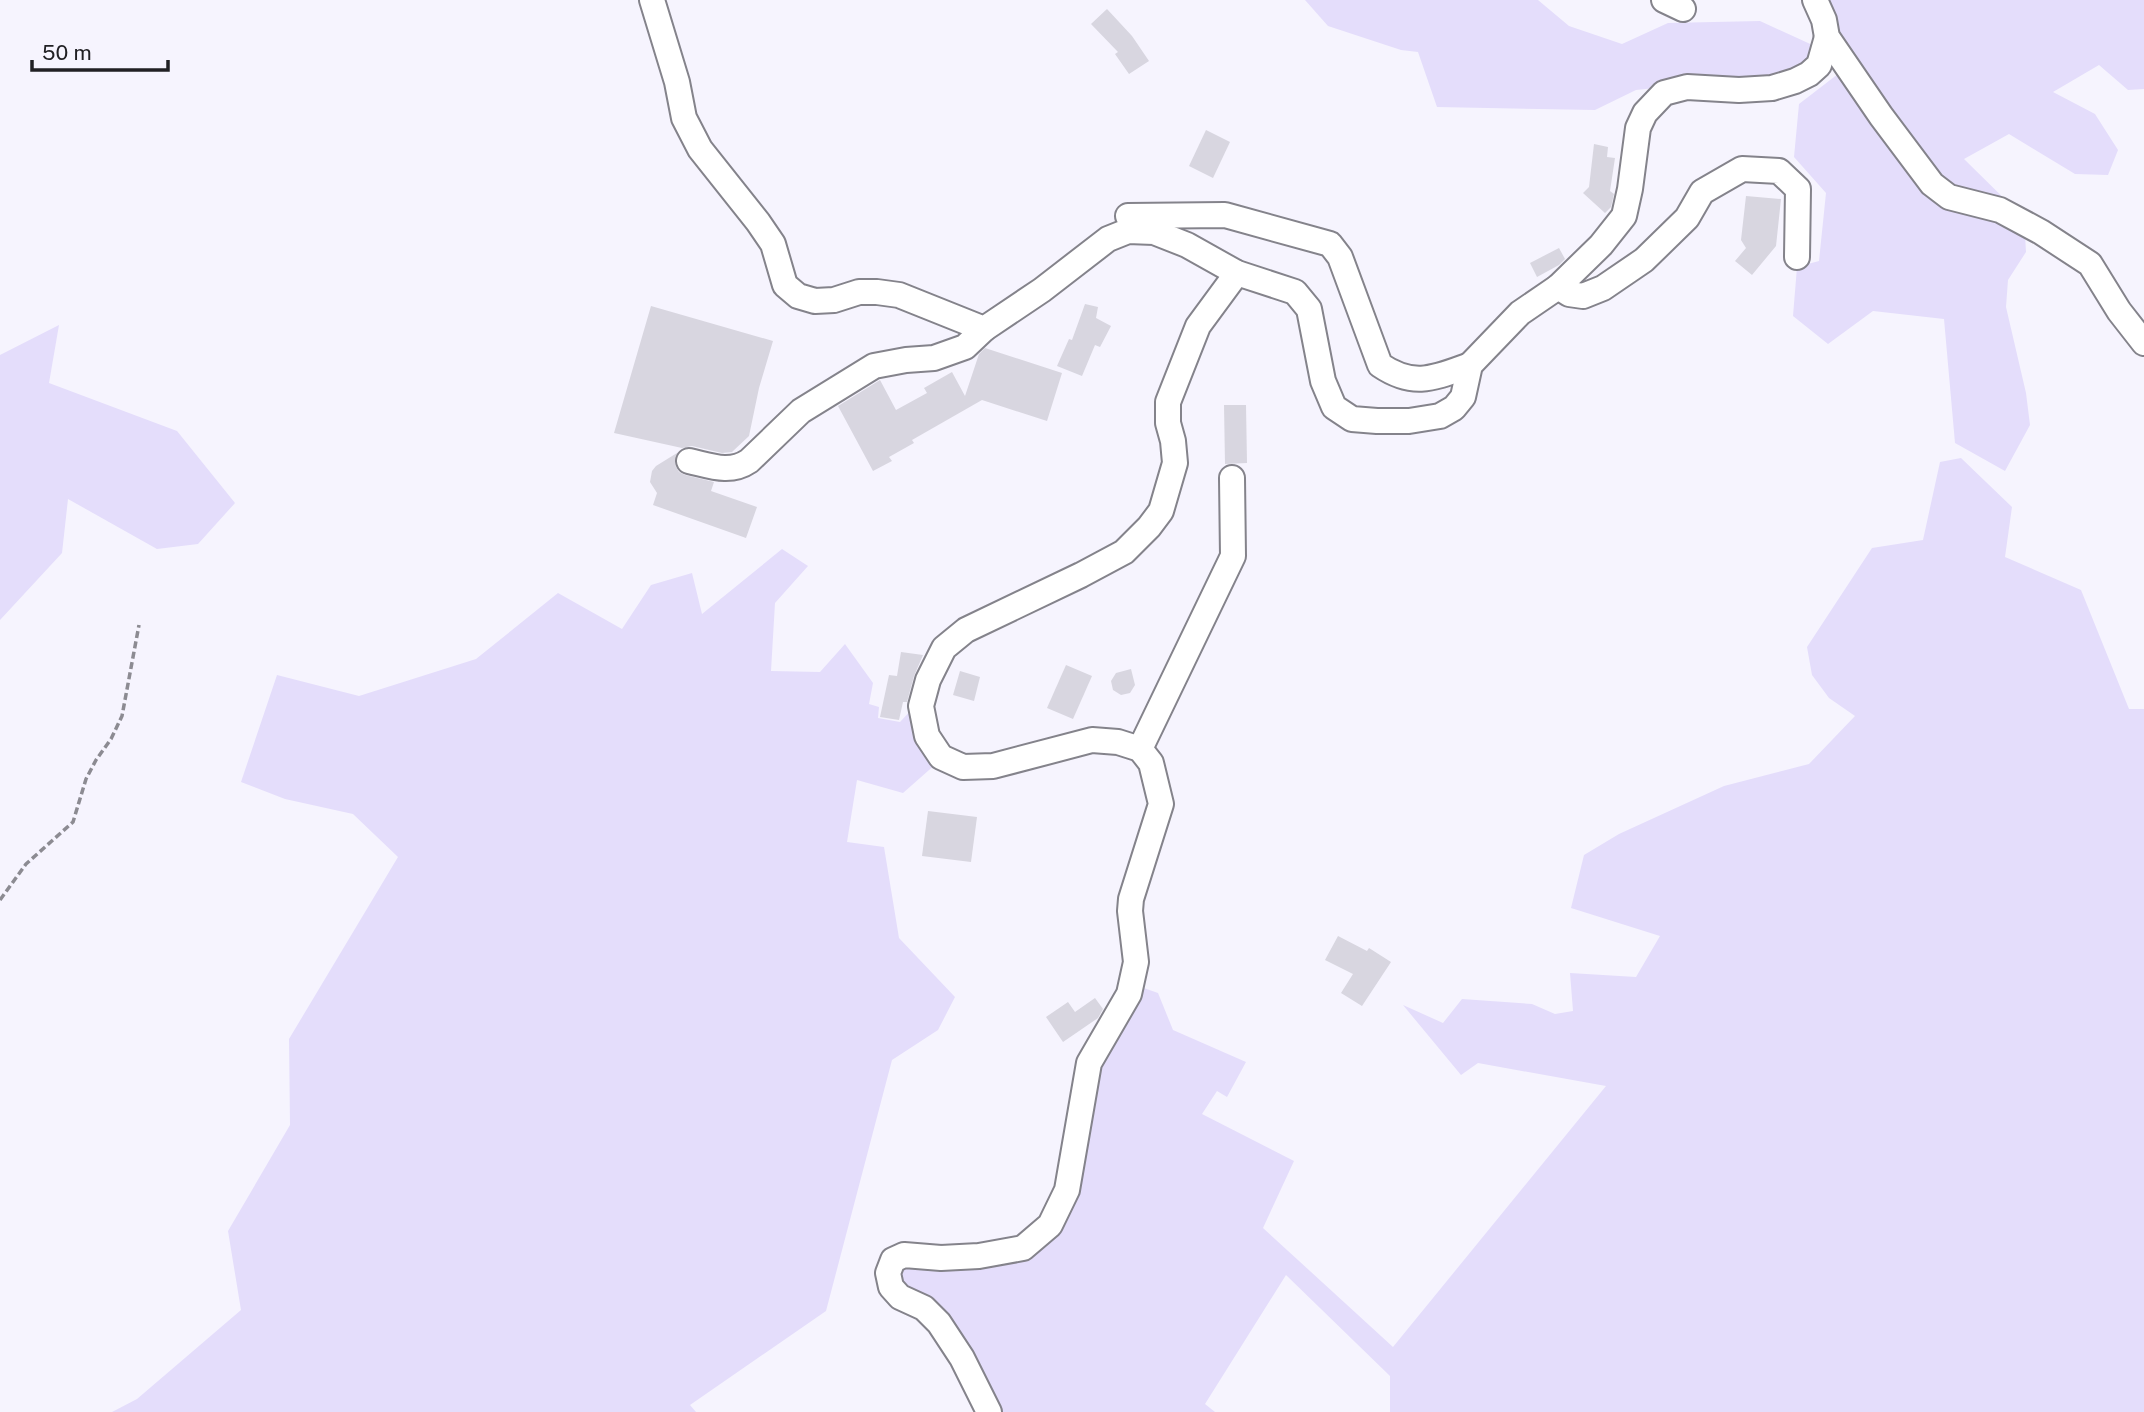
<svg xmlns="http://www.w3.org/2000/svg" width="2144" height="1412" font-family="'Public Sans',sans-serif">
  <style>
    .green { fill: #e4ddfb }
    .building { fill: #d8d6e0 }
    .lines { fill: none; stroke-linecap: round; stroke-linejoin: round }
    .minor-casing { stroke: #84838b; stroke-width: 28 }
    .path { stroke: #8c8b92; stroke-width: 3.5; stroke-dasharray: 7 3.5; stroke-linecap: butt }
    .minor { stroke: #fff; stroke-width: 24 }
  </style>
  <rect width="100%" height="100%" fill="#f6f4fe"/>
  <!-- green -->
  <g class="green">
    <polygon points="1305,0 1538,0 1569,26 1622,44 1668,23 1760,21 1819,48 1798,73 1636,90 1595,110 1437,107 1418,52 1401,50 1328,26"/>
    <polygon points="1817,0 2144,0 2144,89 2128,90 2099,65 2053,92 2095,114 2118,150 2108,175 2075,174 2009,134 1964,159 2024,218 2026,252 2008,280 2006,307 2026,393 2030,425 2005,471 1955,443 1944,319 1873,311 1828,344 1793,316 1797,267 1819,261 1826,193 1794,157 1799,104 1838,74"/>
    <polygon points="59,325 49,383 177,431 235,503 198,544 157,549 68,499 62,553 0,620 0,355"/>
    <polygon points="1961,458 2012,507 2005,557 2081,590 2129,709 2144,709 2144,1412 1390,1412 1390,1376 1286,1275 1205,1404 1215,1412 997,1412 904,1292 898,1265 1043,1242 1095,1066 1138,986 1158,993 1173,1030 1246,1062 1227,1097 1217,1091 1202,1114 1294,1161 1263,1228 1393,1347 1606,1086 1478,1063 1461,1075 1403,1005 1443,1023 1462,999 1532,1004 1555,1014 1573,1011 1570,973 1636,977 1660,936 1571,908 1584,855 1619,834 1724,786 1809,764 1855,716 1829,698 1812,675 1807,647 1872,548 1923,540 1940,462"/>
    <polygon points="782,549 808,566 775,603 771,671 820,672 845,644 873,683 869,704 879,707 878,718 900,722 914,707 937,763 903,793 857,780 847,842 884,847 899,938 955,997 938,1030 892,1060 826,1311 690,1405 696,1412 112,1412 137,1399 241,1310 228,1231 290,1125 289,1039 398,857 353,814 285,799 241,782 277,675 359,696 476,659 558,593 622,629 651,585 692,573 702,614"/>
  </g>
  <!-- building -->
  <g class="building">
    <polygon points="1107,9 1132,36 1149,61 1129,74 1115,54 1118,52 1091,24"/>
    <polygon points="1206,130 1230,142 1213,178 1189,166"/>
    <polygon points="1594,144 1608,147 1607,157 1615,158 1610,191 1614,194 1611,207 1605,213 1583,193 1589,187"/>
    <polygon points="1746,196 1781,199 1776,246 1752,275 1735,261 1746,248 1741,240"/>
    <polygon points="1559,248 1565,259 1559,265 1537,277 1530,263"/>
    <polygon points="1085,304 1098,307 1096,318 1111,326 1100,347 1095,345 1082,376 1057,366 1069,339 1072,340"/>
    <polygon points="651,306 773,341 759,388 749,436 732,452 722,453 692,446 682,448 614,433"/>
    <polygon points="985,348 1062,373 1047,421 982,400 912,440 914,443 889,457 892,461 873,471 838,406 880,380 896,410 927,393 924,388 952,372 965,396 979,354"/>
    <polygon points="1224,405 1246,405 1247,463 1225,464"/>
    <polygon points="677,453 675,465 679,472 685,475 714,482 711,491 757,507 746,538 653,505 657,493 650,482 652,471 656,466"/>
    <polygon points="901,652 923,655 914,676 907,702 903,702 899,720 880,717 889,675 897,676"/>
    <polygon points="1066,665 1092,676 1073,719 1047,708"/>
    <polygon points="1131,669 1135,685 1130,693 1121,695 1113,690 1111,681 1116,673"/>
    <polygon points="960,671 980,677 974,701 953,695"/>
    <polygon points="928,811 977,817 971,862 922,856"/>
    <polygon points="1338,936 1367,951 1369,948 1391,962 1362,1006 1341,993 1353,974 1325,960"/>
    <polygon points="1095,998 1103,1009 1098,1018 1063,1042 1046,1017 1068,1002 1075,1012"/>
  </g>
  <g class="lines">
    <!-- minor casing -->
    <g class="minor-casing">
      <g id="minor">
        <polyline points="652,0 677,82 684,118 700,149 758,222 773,244 785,285 798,296 815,301 834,300 859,292 877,292 899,295 984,329 1042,290 1108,239 1128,231 1154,232 1187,245 1237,273 1295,292 1309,309 1323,381 1334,407 1352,419 1377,421 1409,421 1440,416 1454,408 1463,397 1470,365 1520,313 1558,287 1601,245 1624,216 1630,189 1638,128 1645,113 1664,93 1687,87 1739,90 1772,88 1795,81 1809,74 1819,65 1827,37"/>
        <polyline points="1664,0 1683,9"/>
        <polyline points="1815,0 1824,20 1827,37 1881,116 1932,184 1949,197 2000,210 2041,232 2090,264 2119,311 2144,343"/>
        <path d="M1128,216l97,-1 105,29 10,13 40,108c34,23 54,13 90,0"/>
        <polyline points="1558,287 1569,294 1583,296 1603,288 1644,260 1687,218 1702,192 1742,169 1779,171 1798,189 1797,257"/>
        <path d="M689,461c22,5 41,13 60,0l52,-50 73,-45 32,-6 28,-2 31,-11 19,-18"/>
        <polyline points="1140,749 1233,556 1232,478"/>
        <polyline points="989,1412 962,1358 939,1323 924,1308 900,1297 891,1287 888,1273 893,1260 904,1255 941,1258 979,1256 1023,1248 1050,1225 1067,1190 1089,1063 1129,994 1136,962 1130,911 1131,899 1161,804 1151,763 1140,749 1118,742 1092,740 993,766 963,767 941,757 927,736 921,706 928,680 944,648 966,630 1081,575 1124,552 1149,527 1161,511 1175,463 1173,441 1168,423 1168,402 1198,326 1237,273"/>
      </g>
    </g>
    <!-- path -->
    <polyline class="path" points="0,900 26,864 73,822 86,779 96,760 111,739 122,716 139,625"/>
    <!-- minor -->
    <use href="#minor" class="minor"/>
  </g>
  <!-- scale -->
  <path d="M32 60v10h136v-10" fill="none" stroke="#212024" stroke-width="3.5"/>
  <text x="42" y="60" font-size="21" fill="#212024" stroke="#f6f4fe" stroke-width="5" paint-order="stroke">50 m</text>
</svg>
